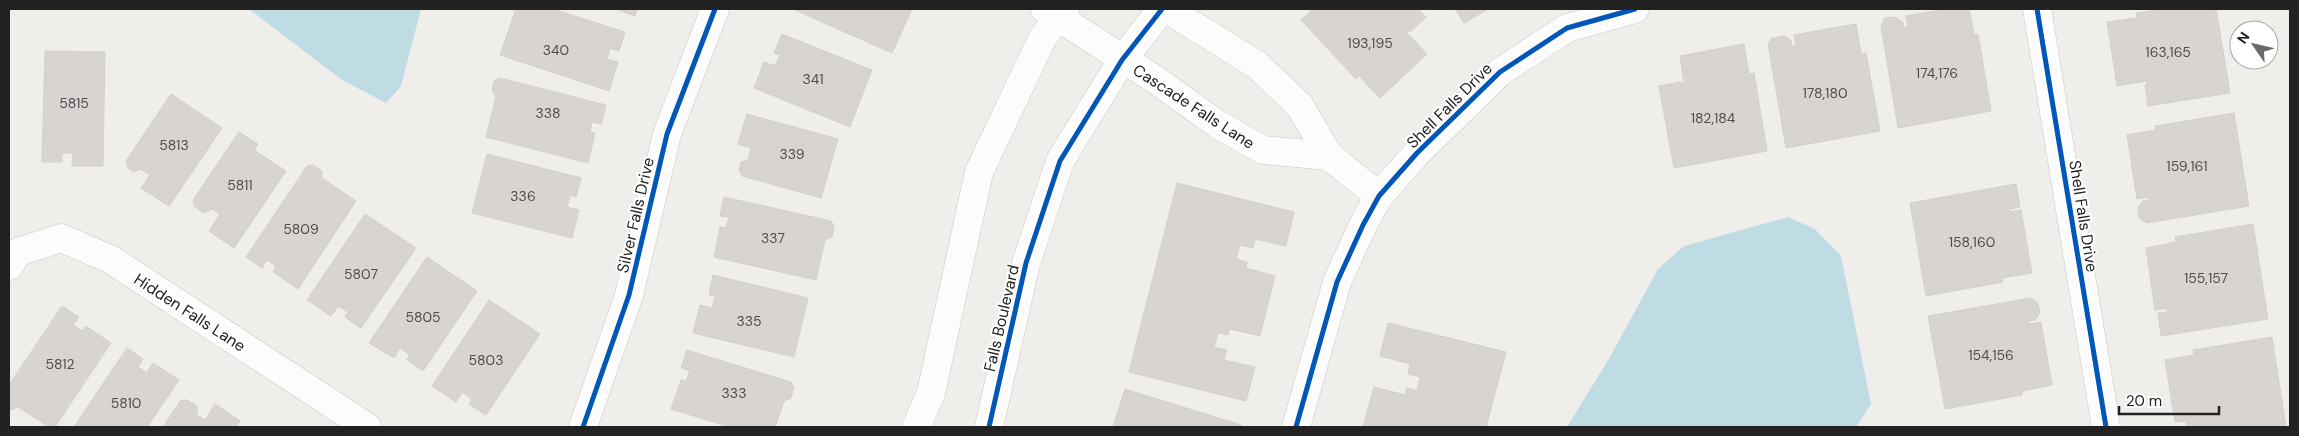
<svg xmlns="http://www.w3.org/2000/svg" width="2299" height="436" font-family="'DM Sans',sans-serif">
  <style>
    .water { fill: #bfdbe3 }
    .building { fill: #d7d4d2; stroke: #d3d0cc }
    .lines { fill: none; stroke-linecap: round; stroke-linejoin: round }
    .minor-casing { stroke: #c9c8c7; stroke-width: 29 }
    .minor { stroke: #fdfcfc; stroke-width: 28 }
    .cycleway-casing { stroke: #fff; stroke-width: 8 }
    .cycleway { stroke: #0057b8; stroke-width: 5 }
    .labels { text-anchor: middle; stroke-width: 4; stroke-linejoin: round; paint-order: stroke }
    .number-label { font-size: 14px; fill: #4f4e4e }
    .street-label { font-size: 16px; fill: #222; stroke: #fff }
  </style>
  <rect width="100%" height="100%" fill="#f0eeeb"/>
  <!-- water -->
  <g class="water">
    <polygon points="249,9 421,9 401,86 386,103 342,80"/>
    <polygon points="1788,217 1815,229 1841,256 1871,404 1856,427 1567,427 1610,357 1658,269 1684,246"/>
  </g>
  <!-- building -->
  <g class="building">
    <polygon points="516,9 553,9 625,32 619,51 610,48 607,59 618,62 609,91 500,55"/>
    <polygon points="616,9 637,9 635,16"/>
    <polygon points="793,9 912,9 892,53"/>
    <polygon points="1313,9 1418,9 1426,17 1410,32 1408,30 1406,32 1427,54 1380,98 1359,76 1356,79 1301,20"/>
    <polygon points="1455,9 1488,9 1464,23"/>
    <polygon points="1947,9 1969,9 1974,35 1978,34 1991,111 1898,128 1881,26 1885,18 1895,17 1903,22 1904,28 1908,27 1906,16"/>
    <polygon points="2163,9 2216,9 2230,93 2148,106 2145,85 2147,84 2147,81 2117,86 2107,22 2137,18 2136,13"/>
    <polygon points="1856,24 1861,54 1866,53 1880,131 1786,148 1768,44 1772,38 1784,36 1791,40 1792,47 1796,46 1794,35"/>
    <polygon points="782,34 872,70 850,127 754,88 764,62 775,66 780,55 774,53"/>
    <polygon points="1744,44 1749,74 1754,73 1767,151 1674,168 1659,86 1681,82 1682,84 1684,83 1680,56"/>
    <polygon points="45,51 105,52 103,166 72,166 73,153 62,153 62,162 42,162"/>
    <polygon points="500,78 606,105 601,124 592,122 590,132 595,133 588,163 486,137 496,97 492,91 494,81"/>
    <polygon points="171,94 222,128 169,206 141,188 150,175 141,169 134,172 128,168 126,161"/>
    <polygon points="2234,113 2249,206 2147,223 2139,218 2138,207 2143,201 2149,200 2149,197 2137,199 2127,135 2156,130 2155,126"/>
    <polygon points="747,114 838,139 821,198 742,176 739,170 741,162 748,160 751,148 738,144"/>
    <polygon points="239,132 258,144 254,150 286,171 234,248 209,231 220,214 212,209 204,213 194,206 193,200"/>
    <polygon points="487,154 581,178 576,197 570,195 567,207 579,210 572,238 472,213"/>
    <polygon points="313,165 322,171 322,178 356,201 298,289 273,272 276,266 267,260 262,268 246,257 307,166"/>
    <polygon points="1177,183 1294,212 1286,246 1255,239 1253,248 1240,245 1236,259 1247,262 1246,268 1275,276 1260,336 1230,329 1228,335 1218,333 1214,347 1227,350 1224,360 1255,367 1246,401 1129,372"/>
    <polygon points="2016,184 2020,207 2010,209 2010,212 2021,210 2032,273 2002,278 2003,282 1926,296 1910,203"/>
    <polygon points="724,197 831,221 834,226 832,237 825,240 816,280 714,257 720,227 726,228 729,217 720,216"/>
    <polygon points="365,214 416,248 361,328 345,317 348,312 338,306 331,316 307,300"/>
    <polygon points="2253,224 2268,319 2161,336 2158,313 2167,312 2167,308 2155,310 2146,248 2176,242 2175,237"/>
    <polygon points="427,257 477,291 423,371 407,360 410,355 400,348 394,358 369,343"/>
    <polygon points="713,275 808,298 794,357 693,333 700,305 712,308 715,296 709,295"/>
    <polygon points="2031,298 2038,303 2040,313 2035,320 2029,321 2029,324 2041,322 2052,385 2022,391 2022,395 1945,409 1928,316"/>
    <polygon points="489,300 540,334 486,415 469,404 472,399 462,392 456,402 432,386"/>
    <polygon points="62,306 79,317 73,325 82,331 86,326 111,343 55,427 49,427 18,407 11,410 9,408 9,385"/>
    <polygon points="1388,323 1506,352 1486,427 1363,427 1374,387 1405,395 1407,388 1417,391 1420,377 1408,374 1410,364 1380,356"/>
    <polygon points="2272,337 2286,427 2187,427 2186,421 2175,422 2165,360 2194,355 2193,350"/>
    <polygon points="127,348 143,359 138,367 147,373 153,363 179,380 147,427 74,427"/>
    <polygon points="687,350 791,382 794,388 791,398 784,401 775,427 730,427 671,409 681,380 686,381 690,371 681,368"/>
    <polygon points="1125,389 1241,425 1240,427 1113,427"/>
    <polygon points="181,400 187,400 197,406 197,415 205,420 215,404 240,421 236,427 163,427"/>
  </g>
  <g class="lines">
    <!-- minor casing -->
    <g class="minor-casing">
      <g id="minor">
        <polyline points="1045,9 1156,80 1217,124 1263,150 1329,156"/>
        <polyline points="1167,9 1257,65 1300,106 1329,156 1379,196"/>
        <polyline points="2037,9 2106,427"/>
        <polyline points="9,266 18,252 61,238 110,259 367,427"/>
        <polyline points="583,427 629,295 667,134 715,9"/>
        <polyline points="916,427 931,393 979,172 1043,37 1065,9"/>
        <polyline points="989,427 1026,263 1060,161 1122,60 1162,9"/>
        <polyline points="1296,427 1337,282 1363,225 1379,196 1417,153 1500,72 1567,28 1635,9"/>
      </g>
    </g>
    <!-- minor -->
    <use href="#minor" class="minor"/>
    <!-- cycleway casing -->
    <g class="cycleway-casing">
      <g id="cycleway">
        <polyline points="2037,9 2106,427"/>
        <polyline points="583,427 629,295 667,134 715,9"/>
        <polyline points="989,427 1026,263 1060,161 1122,60 1162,9"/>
        <polyline points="1296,427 1337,282 1363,225 1379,196 1417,153 1500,72 1567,28 1635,9"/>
      </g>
    </g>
    <!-- cycleway -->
    <use href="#cycleway" class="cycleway"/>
  </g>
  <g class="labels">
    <!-- number labels -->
    <g class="number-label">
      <text x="1370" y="48">193,195</text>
      <text x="556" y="55">340</text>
      <text x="2168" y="57">163,165</text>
      <text x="1937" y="78">174,176</text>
      <text x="813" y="84">341</text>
      <text x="1825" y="98">178,180</text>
      <text x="74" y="108">5815</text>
      <text x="548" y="118">338</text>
      <text x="1713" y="123">182,184</text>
      <text x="174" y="150">5813</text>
      <text x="792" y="159">339</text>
      <text x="2187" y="171">159,161</text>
      <text x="240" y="190">5811</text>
      <text x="523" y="201">336</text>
      <text x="301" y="234">5809</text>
      <text x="773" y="243">337</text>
      <text x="1972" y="247">158,160</text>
      <text x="361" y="279">5807</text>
      <text x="2206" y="283">155,157</text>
      <text x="423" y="322">5805</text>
      <text x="749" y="326">335</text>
      <text x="1991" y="360">154,156</text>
      <text x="486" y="365">5803</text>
      <text x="60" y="369">5812</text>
      <text x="734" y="398">333</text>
      <text x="126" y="408">5810</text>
    </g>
    <!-- street labels -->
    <g class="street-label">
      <text transform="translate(1449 105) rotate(-45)" y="6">Shell Falls Drive</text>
      <text transform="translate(1194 106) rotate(33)" y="6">Cascade Falls Lane</text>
      <text transform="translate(635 215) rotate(-77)" y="6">Silver Falls Drive</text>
      <text transform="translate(2084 216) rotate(81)" y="6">Shell Falls Drive</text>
      <text transform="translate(190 312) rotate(33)" y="6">Hidden Falls Lane</text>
      <text transform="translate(1001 318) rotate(-77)" y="6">Falls Boulevard</text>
    </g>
  </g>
  <!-- border -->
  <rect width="2299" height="436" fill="none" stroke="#222222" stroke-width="20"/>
  <!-- north arrow -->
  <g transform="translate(2254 45) rotate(304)"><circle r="24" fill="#ffffff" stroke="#a7a7a7"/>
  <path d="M0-4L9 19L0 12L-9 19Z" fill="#6a6968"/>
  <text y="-8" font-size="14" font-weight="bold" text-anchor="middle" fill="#222222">N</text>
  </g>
  <!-- scale -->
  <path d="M2119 406v8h100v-8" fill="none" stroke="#222222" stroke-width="2.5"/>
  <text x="2126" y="406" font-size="15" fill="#222222" stroke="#ffffff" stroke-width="4" paint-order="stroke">20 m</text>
</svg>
